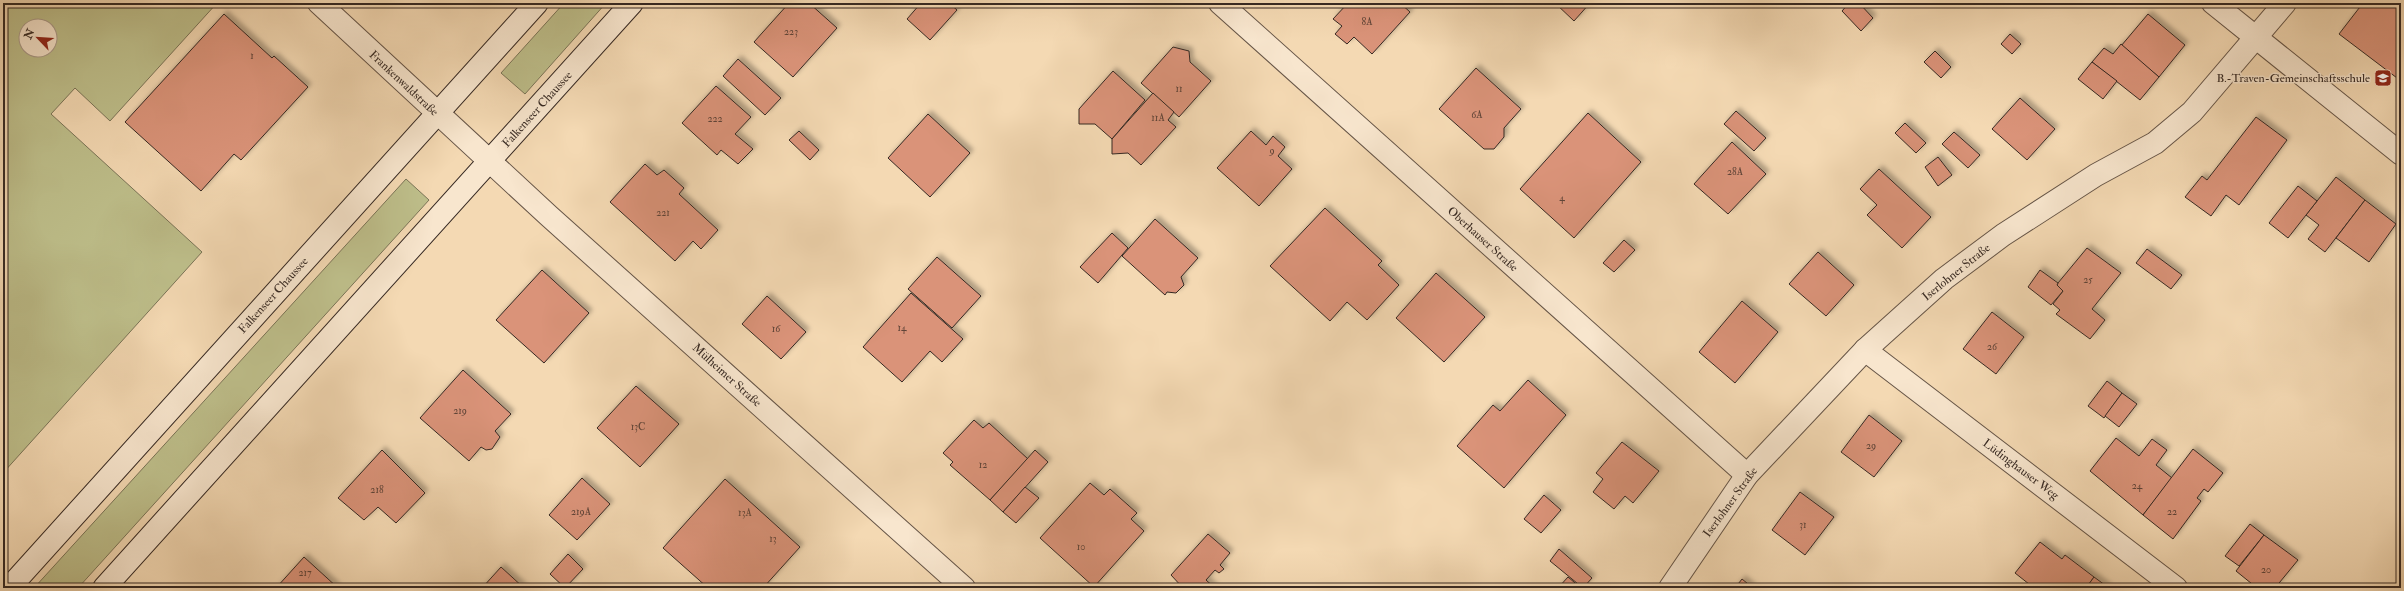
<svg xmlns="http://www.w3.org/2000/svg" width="2404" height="591" font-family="'IM FELL Double Pica',serif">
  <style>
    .green { fill: #bebf8b; stroke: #7a7457; fill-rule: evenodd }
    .building { fill: #da9379; stroke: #362923; filter: url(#shadow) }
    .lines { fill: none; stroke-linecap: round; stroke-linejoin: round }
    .street-casing { stroke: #665547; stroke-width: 24 }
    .secondary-casing { stroke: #362923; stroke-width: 24 }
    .street { stroke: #f8e6ce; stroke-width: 22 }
    .secondary { stroke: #f8e6ce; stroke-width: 22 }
    .labels { text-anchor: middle; stroke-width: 3; stroke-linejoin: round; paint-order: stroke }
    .number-label { font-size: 10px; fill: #5f4438 }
    .poi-label { font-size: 12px; fill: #362923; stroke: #f8e6ce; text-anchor: end }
    .street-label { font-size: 12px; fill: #362923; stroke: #f8e6ce }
  </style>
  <defs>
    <filter id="shadow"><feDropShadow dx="3.5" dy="-3.5" stdDeviation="2" flood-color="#0004"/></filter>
  </defs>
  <rect width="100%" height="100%" fill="#f4d9b3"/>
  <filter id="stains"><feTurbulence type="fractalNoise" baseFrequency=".005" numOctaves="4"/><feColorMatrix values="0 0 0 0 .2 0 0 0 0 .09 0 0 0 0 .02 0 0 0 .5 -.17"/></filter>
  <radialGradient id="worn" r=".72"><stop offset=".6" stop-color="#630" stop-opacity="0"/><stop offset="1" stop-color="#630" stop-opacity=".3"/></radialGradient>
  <!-- green -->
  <g class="green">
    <path d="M3,3h214l-107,118 -35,-33 -24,26 151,138 -199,221zM26,26h24v24h-24z"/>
    <polygon points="564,3 606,3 525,94 501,73"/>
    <polygon points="406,179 429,200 78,588 34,588"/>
  </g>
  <!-- building -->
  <g class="building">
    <polygon points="789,3 809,3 837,28 793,77 754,42"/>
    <polygon points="921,3 949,3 957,10 930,40 907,19"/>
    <polygon points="1348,3 1400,3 1410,12 1372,54 1354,37 1347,44 1335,34 1342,26 1333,19"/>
    <polygon points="1555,3 1590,3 1574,21"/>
    <polygon points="1849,3 1859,3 1873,18 1861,31 1842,11"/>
    <polygon points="2363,3 2401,3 2401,81 2339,34"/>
    <polygon points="224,14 272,58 274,56 308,87 241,160 234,154 201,191 125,122"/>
    <polygon points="2148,14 2185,45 2159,77 2121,46"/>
    <polygon points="2010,34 2021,44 2012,54 2001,44"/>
    <polygon points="2121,44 2159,77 2140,100 2092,62 2104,48 2113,54"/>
    <polygon points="1173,47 1189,51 1190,62 1211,81 1179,117 1141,83"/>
    <polygon points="1935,51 1951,67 1941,78 1924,62"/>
    <polygon points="738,59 781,98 765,115 723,76"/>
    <polygon points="2092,62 2117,81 2103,99 2078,79"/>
    <polygon points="1476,68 1521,109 1504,128 1504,137 1494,149 1484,149 1439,109"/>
    <polygon points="1113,71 1145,100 1112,139 1095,124 1079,124 1079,109"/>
    <polygon points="716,86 751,117 735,134 753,149 738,164 721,150 717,155 682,123"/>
    <polygon points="1153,93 1174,112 1168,120 1176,127 1141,165 1128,153 1112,154 1112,139"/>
    <polygon points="2020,98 2055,129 2027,160 1992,129"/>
    <polygon points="1736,111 1766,138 1754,151 1724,124"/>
    <polygon points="1588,113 1641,162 1574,238 1520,189"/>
    <polygon points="928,114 970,153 930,197 888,158"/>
    <polygon points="2256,117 2287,140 2239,205 2226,195 2211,216 2185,197 2202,176 2207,180"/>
    <polygon points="1905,123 1926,143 1916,153 1895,133"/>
    <polygon points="799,131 819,150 810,160 789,140"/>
    <polygon points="1251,131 1266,145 1273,136 1285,147 1278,156 1292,169 1259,206 1217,168"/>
    <polygon points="1954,132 1980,155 1968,168 1942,144"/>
    <polygon points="1732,142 1766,174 1728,214 1694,184"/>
    <polygon points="1938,157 1952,175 1938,186 1925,167"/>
    <polygon points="645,164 657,175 664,170 684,188 679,194 718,230 701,249 693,241 675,261 610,202"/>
    <polygon points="1879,169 1931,217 1902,248 1867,215 1877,205 1860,189"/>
    <polygon points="2336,177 2365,200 2325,252 2308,239 2319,225 2306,215"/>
    <polygon points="2298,186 2317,201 2288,238 2269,223"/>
    <polygon points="2365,200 2396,224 2369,262 2336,238"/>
    <polygon points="1325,208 1382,261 1378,265 1399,285 1367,320 1347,302 1330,321 1270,266"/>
    <polygon points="1155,219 1198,258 1181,277 1184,285 1176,293 1167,292 1165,295 1122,256"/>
    <polygon points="1112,233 1128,248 1098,283 1080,267"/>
    <polygon points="1624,240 1635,250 1614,272 1603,263"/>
    <polygon points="2087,248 2121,273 2092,309 2105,320 2090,339 2056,314 2060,310 2053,304 2063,291 2057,285 2058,283"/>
    <polygon points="2147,249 2182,275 2171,289 2136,263"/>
    <polygon points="1818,252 1854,285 1826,316 1789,284"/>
    <polygon points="937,257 981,296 952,328 908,289"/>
    <polygon points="542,270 589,313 544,363 496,320"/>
    <polygon points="2040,270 2058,283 2057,285 2063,291 2051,305 2028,287"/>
    <polygon points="1436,273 1485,317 1444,362 1396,318"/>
    <polygon points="911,293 963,339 942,362 930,351 902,382 863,347"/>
    <polygon points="767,296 806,332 781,359 742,324"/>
    <polygon points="1742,301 1778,332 1735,383 1699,352"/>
    <polygon points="1992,312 2024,337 1996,374 1963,349"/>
    <polygon points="463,370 511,414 495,431 500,437 492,449 486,450 481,447 469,461 420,418"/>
    <polygon points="1528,380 1566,415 1504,488 1457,446 1493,405 1500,411"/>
    <polygon points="2107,381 2122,393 2104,418 2088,406"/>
    <polygon points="636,386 679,424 640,467 597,428"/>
    <polygon points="2122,393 2137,404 2119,427 2105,416"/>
    <polygon points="1869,415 1902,441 1874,477 1841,452"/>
    <polygon points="974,420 983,428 989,423 1028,459 990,500 950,465 953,462 943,453"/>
    <polygon points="2116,438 2139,456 2152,439 2167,450 2156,465 2172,478 2143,515 2090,471"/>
    <polygon points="1622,442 1659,471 1633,503 1625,496 1614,509 1593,492 1603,479 1596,473"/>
    <polygon points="2193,449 2223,473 2208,492 2204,489 2197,498 2201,501 2173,539 2143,515"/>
    <polygon points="382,450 425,493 396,523 378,507 364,520 338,498"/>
    <polygon points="1035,450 1048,462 1003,512 990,500"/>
    <polygon points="582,478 610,504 577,540 549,515"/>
    <polygon points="725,479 800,547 763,588 708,588 663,548"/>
    <polygon points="1090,483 1104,495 1110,489 1137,513 1131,519 1144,531 1094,587 1040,538"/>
    <polygon points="1025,487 1039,498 1016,523 1003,512"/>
    <polygon points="1800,492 1834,517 1805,555 1772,530"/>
    <polygon points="1544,495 1561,510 1541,533 1524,519"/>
    <polygon points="2250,524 2264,535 2239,566 2225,556"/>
    <polygon points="1208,534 1230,553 1220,565 1224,569 1219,573 1215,570 1206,580 1215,588 1183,588 1171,575"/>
    <polygon points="2264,535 2298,560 2275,588 2257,588 2236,571"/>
    <polygon points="2040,542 2062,559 2065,555 2094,577 2086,588 2034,588 2015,573"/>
    <polygon points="1559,549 1592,578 1583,588 1550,561"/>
    <polygon points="568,554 583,569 565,588 550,574"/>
    <polygon points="304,557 338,588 276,588"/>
    <polygon points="501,567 524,588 482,588"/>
    <polygon points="1568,577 1581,588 1558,588"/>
    <polygon points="2094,577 2109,588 2086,588"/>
    <polygon points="1742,579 1753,588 1735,588"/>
  </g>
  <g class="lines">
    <!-- street casing -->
    <g class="street-casing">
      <g id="street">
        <polyline points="319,3 549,216 964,588"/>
        <polyline points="1220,3 1747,475"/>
        <polyline points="2213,3 2401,154"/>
        <polyline points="1865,350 2176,588"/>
        <polyline points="1670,588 1747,475 1865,350 1944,279 2003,235 2096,175 2155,143 2192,112 2285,3"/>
      </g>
    </g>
    <!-- secondary casing -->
    <g class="secondary-casing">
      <g id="secondary">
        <polyline points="9,588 537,3"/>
        <polyline points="104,588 632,3"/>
      </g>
    </g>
    <!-- street -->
    <use href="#street" class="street"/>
    <!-- secondary -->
    <use href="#secondary" class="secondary"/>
  </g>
  <!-- icons -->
  <defs>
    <g id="school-square" transform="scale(0.9)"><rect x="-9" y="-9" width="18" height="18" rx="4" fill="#8f2418" stroke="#f8e6ce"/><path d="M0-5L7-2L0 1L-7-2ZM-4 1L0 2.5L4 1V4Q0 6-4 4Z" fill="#fff"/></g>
  </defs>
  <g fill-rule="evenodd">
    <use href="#school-square" x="2383" y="78"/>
  </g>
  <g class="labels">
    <!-- number labels -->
    <g class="number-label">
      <text x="1367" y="25">8A</text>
      <text x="791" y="35">223</text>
      <text x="252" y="59">1</text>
      <text x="1179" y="92">11</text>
      <text x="1477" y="118">6A</text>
      <text x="1158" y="121">11A</text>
      <text x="715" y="122">222</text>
      <text x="1272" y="154">9</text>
      <text x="1735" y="175">28A</text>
      <text x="1562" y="201">4</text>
      <text x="663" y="216">221</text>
      <text x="2088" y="283">25</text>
      <text x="902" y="331">14</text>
      <text x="776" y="332">16</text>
      <text x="1992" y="350">26</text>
      <text x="460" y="414">219</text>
      <text x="638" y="430">13C</text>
      <text x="1871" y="449">29</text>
      <text x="983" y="468">12</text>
      <text x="2137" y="489">24</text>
      <text x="377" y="493">218</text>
      <text x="581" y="515">219A</text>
      <text x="2172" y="515">22</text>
      <text x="745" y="516">13A</text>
      <text x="1803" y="528">31</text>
      <text x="773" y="542">13</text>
      <text x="1081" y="550">10</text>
      <text x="2266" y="573">20</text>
      <text x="305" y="576">217</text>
    </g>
    <!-- poi labels -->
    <g class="poi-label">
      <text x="2370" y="82">B.-Traven-Gemeinschaftsschule</text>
    </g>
    <!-- street labels -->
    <g class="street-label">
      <text transform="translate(404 83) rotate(43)" y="4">Frankenwaldstraße</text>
      <text transform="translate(537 109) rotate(-48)" y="4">Falkenseer Chaussee</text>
      <text transform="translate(1483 239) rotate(42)" y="4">Oberhauser Straße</text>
      <text transform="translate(1956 272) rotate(-39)" y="4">Iserlohner Straße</text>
      <text transform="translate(273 295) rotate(-48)" y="4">Falkenseer Chaussee</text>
      <text transform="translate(727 375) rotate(42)" y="4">Mülheimer Straße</text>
      <text transform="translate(2021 469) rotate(37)" y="4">Lüdinghauser Weg</text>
      <text transform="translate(1730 502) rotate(-54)" y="4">Iserlohner Straße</text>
    </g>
  </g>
  <!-- margin -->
  <rect width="2404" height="591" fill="none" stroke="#f4d9b3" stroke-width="16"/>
  <rect x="4" y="4" width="2396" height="583" fill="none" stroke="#362923" stroke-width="2"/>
  <rect x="8" y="8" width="2388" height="575" fill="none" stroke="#362923"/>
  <!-- north arrow -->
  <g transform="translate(38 38) rotate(295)"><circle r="19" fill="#f8e6ce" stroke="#aa9a8a"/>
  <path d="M0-3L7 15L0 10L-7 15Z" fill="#8f2418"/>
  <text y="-6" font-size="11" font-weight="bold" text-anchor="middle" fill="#362923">N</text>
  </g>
  <rect width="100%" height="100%" filter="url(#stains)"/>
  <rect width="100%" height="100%" fill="url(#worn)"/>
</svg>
